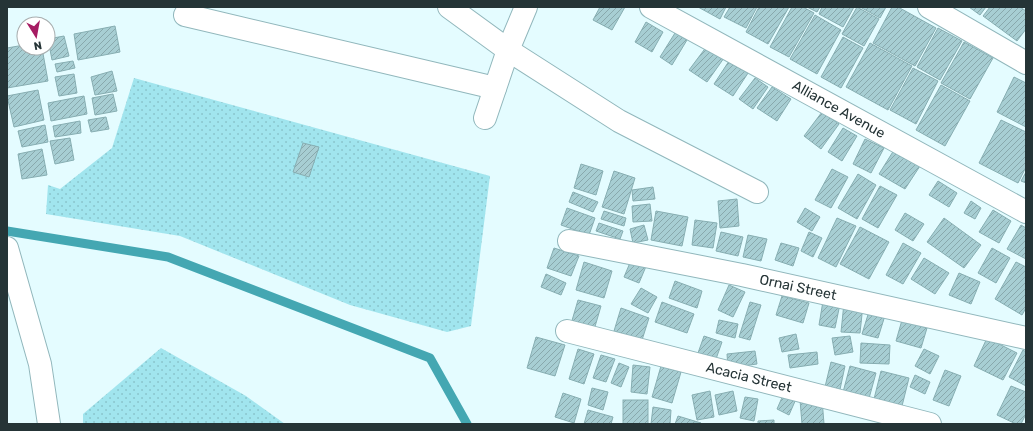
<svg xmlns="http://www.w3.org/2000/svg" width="1033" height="431" font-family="Rubik,sans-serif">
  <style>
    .grass { fill: url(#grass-dots) }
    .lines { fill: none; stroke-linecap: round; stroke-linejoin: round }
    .stream { stroke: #44a7b2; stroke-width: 9 }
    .building { fill: url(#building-hatch); stroke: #87aeb2 }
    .street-casing { stroke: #91b7bc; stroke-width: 24 }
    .secondary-casing { stroke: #91b7bc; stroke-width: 24 }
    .street { stroke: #fff; stroke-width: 22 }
    .secondary { stroke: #fff; stroke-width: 22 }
    .labels { text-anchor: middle; stroke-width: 3.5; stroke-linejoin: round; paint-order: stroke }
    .street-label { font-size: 14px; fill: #253436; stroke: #fff }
  </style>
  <defs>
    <pattern id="grass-dots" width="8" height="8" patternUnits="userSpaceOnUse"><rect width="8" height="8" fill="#a1e5ee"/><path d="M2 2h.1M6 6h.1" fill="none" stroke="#8ac5cd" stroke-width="1.8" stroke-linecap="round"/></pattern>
    <pattern id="building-hatch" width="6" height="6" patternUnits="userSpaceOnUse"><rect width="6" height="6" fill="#a7ced3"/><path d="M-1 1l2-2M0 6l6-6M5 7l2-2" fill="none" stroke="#88a8ac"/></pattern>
  </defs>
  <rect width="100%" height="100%" fill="#e4fcff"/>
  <!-- grass -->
  <g class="grass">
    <polygon points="134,78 490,176 471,326 447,332 350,305 180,236 46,214 48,185 60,189 112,148"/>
    <polygon points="161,348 246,396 285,424 83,424 83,414"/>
  </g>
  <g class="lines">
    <!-- stream -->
    <polyline class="stream" points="7,231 168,257 430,358 467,424"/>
  </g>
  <!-- building -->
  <g class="building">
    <polygon points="600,7 625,7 612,30 593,20"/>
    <polygon points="698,7 726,7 720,19"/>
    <polygon points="730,7 757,7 746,28 724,17"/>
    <polygon points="759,7 789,7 768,44 746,32"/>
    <polygon points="792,7 803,7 814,13 789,57 770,47"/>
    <polygon points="807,7 820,7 817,12"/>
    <polygon points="822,7 854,7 843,27 819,14"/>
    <polygon points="857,7 879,19 864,46 842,34"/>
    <polygon points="860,7 886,7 880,18"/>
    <polygon points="892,7 898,7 936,28 915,66 873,43"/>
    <polygon points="969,7 986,7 980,15"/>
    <polygon points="990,7 1020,7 1026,11 1026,29 1017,41 983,16"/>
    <polygon points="815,15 841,30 817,74 790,59"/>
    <polygon points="646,22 663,32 652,52 635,42"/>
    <polygon points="115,26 120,52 78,60 74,34"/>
    <polygon points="938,28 962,41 940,80 917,67"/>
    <polygon points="675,33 687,40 672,65 660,57"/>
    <polygon points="64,36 69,56 52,60 48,39"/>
    <polygon points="843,37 863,48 841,88 821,77"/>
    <polygon points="964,42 993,58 970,99 941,83"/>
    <polygon points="870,43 912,66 888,110 846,87"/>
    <polygon points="24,45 24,48 42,48 48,81 7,88 7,48"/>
    <polygon points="707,46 724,58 707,82 689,70"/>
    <polygon points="731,58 750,70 733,96 714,84"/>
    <polygon points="73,61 75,68 57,72 55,64"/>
    <polygon points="913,68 938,81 916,124 890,110"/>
    <polygon points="112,71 117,91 95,95 91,77"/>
    <polygon points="74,74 77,93 59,96 55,77"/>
    <polygon points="1014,77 1026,83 1026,127 997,112"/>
    <polygon points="755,78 768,87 753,109 739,99"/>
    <polygon points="941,85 970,101 945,146 916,130"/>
    <polygon points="772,87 791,99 777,121 757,108"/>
    <polygon points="38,90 44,120 14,127 7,96"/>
    <polygon points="113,94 117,111 95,115 92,98"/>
    <polygon points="84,96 87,114 51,121 48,103"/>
    <polygon points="822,112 839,124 821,149 804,136"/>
    <polygon points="106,117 109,129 91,132 88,120"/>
    <polygon points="1001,120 1026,132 1026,167 1018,183 979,163"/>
    <polygon points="80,121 81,133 55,137 53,126"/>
    <polygon points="45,125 48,142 22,147 18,131"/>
    <polygon points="843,128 857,136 842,161 828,152"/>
    <polygon points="70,138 74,160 55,164 50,141"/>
    <polygon points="865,139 884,148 871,173 853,164"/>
    <polygon points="303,143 319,147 309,177 293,172"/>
    <polygon points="42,149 47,175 22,179 18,154"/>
    <polygon points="894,150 920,166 905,189 879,174"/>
    <polygon points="581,164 603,171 596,195 574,188"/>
    <polygon points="832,169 848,177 831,208 815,200"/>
    <polygon points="614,171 635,178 624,214 602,207"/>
    <polygon points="1026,172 1026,183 1021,181"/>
    <polygon points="858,174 876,185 857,219 838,208"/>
    <polygon points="938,181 957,193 949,207 929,195"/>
    <polygon points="880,186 897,195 878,228 862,219"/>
    <polygon points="653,187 655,199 633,201 632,190"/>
    <polygon points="573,192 598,202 593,212 569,202"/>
    <polygon points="737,199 739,226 720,228 718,201"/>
    <polygon points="971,201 981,208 975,219 964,213"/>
    <polygon points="650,204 652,221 633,222 632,206"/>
    <polygon points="567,208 595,218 589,235 561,225"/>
    <polygon points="805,208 820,217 812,231 797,222"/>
    <polygon points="993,210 1011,221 999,243 979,232"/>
    <polygon points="604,211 626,218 624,226 601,219"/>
    <polygon points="656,211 688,217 682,246 651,240"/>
    <polygon points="905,213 924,224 913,241 895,230"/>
    <polygon points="837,218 856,226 836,267 818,258"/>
    <polygon points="944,218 981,245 964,268 927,242"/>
    <polygon points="695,220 717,223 713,248 692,245"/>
    <polygon points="599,223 623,231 620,239 596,231"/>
    <polygon points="644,225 648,240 633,243 630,229"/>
    <polygon points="1021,225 1026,228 1026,259 1007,249"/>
    <polygon points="860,227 889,242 869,279 840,264"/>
    <polygon points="721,232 743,237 738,256 716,251"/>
    <polygon points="809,232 822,238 813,257 801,251"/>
    <polygon points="748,235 767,239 761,261 743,257"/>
    <polygon points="781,243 799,248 793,266 775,260"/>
    <polygon points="903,243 921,253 903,284 886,275"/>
    <polygon points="554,248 579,256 571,276 547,268"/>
    <polygon points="992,248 1010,258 996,283 978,273"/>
    <polygon points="632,258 647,264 639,283 624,277"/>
    <polygon points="924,258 949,273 935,294 911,279"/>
    <polygon points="584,262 612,271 604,298 576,290"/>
    <polygon points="1016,262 1026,267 1026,308 1022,315 995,299"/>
    <polygon points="959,273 980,282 971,304 949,295"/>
    <polygon points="546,274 566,283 561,295 541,287"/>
    <polygon points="675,281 702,291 697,308 669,298"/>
    <polygon points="729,285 745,292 733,317 718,310"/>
    <polygon points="641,288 657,297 648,313 631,304"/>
    <polygon points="782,296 809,303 803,323 776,315"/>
    <polygon points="578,300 601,306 594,330 571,324"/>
    <polygon points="823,301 840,304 835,328 819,325"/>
    <polygon points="662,302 694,314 687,333 655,322"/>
    <polygon points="750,302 761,305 750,340 739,337"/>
    <polygon points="844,303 863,305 860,333 841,332"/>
    <polygon points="871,305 887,309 878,338 862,334"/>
    <polygon points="621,308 649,318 642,340 614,331"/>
    <polygon points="719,320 738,324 735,338 716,333"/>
    <polygon points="902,320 927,328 921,348 896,341"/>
    <polygon points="796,334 799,349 782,352 779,338"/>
    <polygon points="704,336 722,342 716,359 698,353"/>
    <polygon points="850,336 853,352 835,355 832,338"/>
    <polygon points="536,337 565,345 555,376 527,368"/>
    <polygon points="987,338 1017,353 1003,380 974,366"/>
    <polygon points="861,343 890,345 889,364 860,363"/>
    <polygon points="578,349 594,354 584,384 569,379"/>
    <polygon points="924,349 939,356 930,374 915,366"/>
    <polygon points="1023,350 1026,352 1026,386 1009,377"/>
    <polygon points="755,351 757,364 728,368 727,354"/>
    <polygon points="817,352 818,364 790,368 788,355"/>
    <polygon points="601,355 615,359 606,382 593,378"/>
    <polygon points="831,362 845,366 839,394 824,391"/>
    <polygon points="619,363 629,367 621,387 611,383"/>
    <polygon points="633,365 650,367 647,394 631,392"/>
    <polygon points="661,366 681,372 672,403 652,397"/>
    <polygon points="850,366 876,373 868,402 842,396"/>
    <polygon points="945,370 961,376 949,406 933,400"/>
    <polygon points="881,371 909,378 901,410 873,403"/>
    <polygon points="915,375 930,382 925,394 910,387"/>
    <polygon points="1011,386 1026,392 1026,414 1021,424 1016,424 997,415"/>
    <polygon points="592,388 608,392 603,410 588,405"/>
    <polygon points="710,391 714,417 697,420 692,395"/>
    <polygon points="733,391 737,411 719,415 715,395"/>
    <polygon points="563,393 581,399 574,423 555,417"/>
    <polygon points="784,393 796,399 789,415 777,409"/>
    <polygon points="745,397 758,399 754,421 740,418"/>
    <polygon points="822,399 824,424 802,424 800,400"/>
    <rect x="623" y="400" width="25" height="24"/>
    <polygon points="653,407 671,410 670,424 651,424"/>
    <polygon points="588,410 613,417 611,424 584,424"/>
    <polygon points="678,416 701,423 675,424"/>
    <polygon points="774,420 774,424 758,424 758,421"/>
  </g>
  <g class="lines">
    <!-- street casing -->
    <g class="street-casing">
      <g id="street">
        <polyline points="190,7 185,15 495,88"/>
        <polyline points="449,7 508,50 619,121 757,192"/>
        <polyline points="651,7 1026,212"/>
        <polyline points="929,7 1026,63"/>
        <polyline points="485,118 508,50 526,7"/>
        <polyline points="569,241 742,275 1026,338"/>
        <polyline points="567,331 930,424"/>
      </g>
    </g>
    <!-- secondary casing -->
    <g class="secondary-casing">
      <polyline id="secondary" points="7,248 40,364 49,424"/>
    </g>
    <!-- street -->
    <use href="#street" class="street"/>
    <!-- secondary -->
    <use href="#secondary" class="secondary"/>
  </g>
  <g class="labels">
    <!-- street labels -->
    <g class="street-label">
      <text transform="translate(839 109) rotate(29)" y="5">Alliance Avenue</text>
      <text transform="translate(798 287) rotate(12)" y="5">Ornai Street</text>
      <text transform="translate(749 377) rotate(14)" y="5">Acacia Street</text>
    </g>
  </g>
  <!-- border -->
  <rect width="1033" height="431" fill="none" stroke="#253436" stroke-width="16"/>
  <!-- north arrow -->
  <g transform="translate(36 36) rotate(169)"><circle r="19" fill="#ffffff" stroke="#a8aeaf"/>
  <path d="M0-3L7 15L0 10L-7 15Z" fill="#a61c63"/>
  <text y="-6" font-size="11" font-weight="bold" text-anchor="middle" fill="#253436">N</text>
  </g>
</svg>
